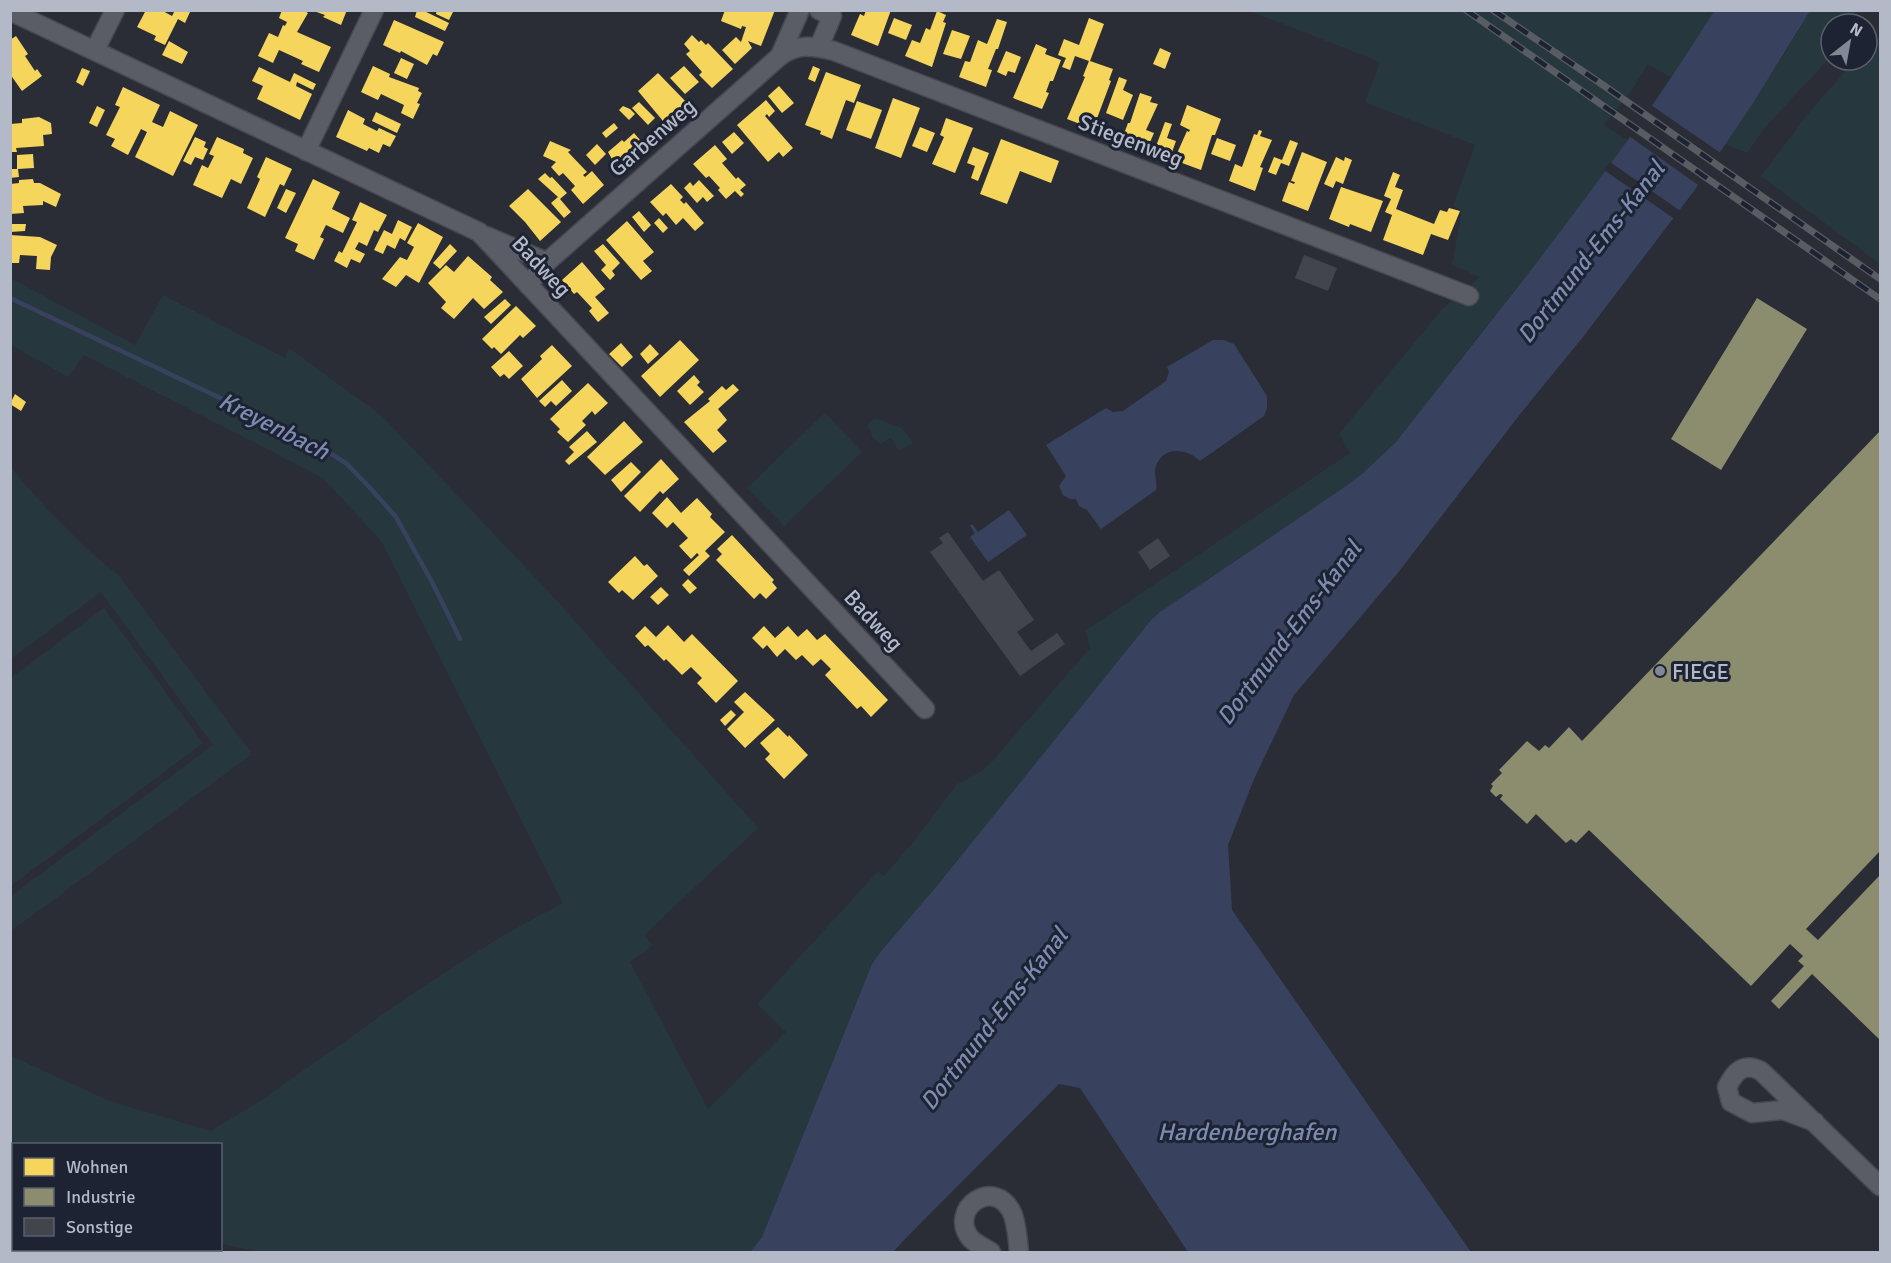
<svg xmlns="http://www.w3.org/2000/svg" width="1891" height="1263" font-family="Signika,sans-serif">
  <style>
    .green { fill: #27373e }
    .water { fill: #38425f }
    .pier { fill: #2a2d36 }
    .homes { fill: #f6d55c }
    .industry { fill: #8c8c6e }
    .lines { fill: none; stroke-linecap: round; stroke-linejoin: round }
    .stream { stroke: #38425f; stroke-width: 4.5 }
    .building { fill: #43454d }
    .minor-casing { stroke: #464950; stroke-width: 21 }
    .minor { stroke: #5a5d65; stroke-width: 18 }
    .rail-casing { stroke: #585c63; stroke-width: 7 }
    .rail { stroke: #1d2332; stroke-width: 4.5; stroke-dasharray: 14; stroke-linecap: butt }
    .poi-dot { fill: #848895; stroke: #1d2332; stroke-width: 2 }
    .labels { text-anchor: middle; stroke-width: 6; stroke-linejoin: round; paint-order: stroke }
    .street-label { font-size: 22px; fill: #b4b9c8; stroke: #1d2332 }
    .poi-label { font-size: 22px; fill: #b4b9c8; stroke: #1d2332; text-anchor: start }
    .water-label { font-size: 24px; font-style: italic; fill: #7c8baf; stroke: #1d2332 }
  </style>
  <rect width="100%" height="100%" fill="#2a2d36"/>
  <!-- green -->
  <g class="green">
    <polygon points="1250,11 1714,11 1672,78 1648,64 1632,90 1604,125 1629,141 1583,203 1396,442 1363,473 1346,486 1160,612 1151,620 936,887 882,950 872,964 762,1237 750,1252 262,1252 221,1244 220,1144 14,1144 14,1233 11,1233 11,1056 112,1102 211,1131 263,1099 406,998 502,936 563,903 382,542 323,478 84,355 68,377 11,345 10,278 135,345 163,295 285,358 289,348 382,416 548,591 758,828 644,935 653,945 630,962 708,1109 786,1032 757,1004 878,871 884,876 915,840 957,784 979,773 990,764 1090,648 1086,630 1350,453 1339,434 1443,308 1480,277 1452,265 1462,210 1453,206 1475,145 1365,102 1380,62"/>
    <polygon points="1810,11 1855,11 1848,24 1831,24 1831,54 1827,61 1766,126 1747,153 1725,144 1787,50"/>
    <polygon points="1880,37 1880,264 1761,176 1808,114 1855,60 1867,60 1867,46 1871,41"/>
    <polygon points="825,413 862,452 784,526 747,488"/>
    <polygon points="877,419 902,428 913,443 899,451 891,438 880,444 872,436 871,432 867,426 872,420"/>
    <polygon points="10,467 47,509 88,550 119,576 252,754 11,931 11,896 213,745 101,592 11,659"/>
    <polygon points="104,608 203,743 11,886 11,678"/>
  </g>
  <!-- water -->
  <g class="water">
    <path d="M1714,11h96l-57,92 -59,88 -111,146 -62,76 -124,161 -103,121 -40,84 -26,66 4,65 239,342h-283l-108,-164 -21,-4 -152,153 -14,15h-143l12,-15 110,-273 10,-14 54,-63 215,-267 9,-8 186,-126 17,-13 33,-31c110,-141 224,-279 318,-431z"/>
    <path d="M1213,340h10l11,4 33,52v12l-3,8 -64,45c-13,-13 -37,-15 -44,5 -3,9 2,16 0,24l-55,39 -14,-19 -8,-4 -3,-7h-6l-7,-4 -4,-9 7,-10 -20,-31 60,-37 7,4 10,-1 43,-30 3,-9 -2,-5z"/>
    <polygon points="1009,510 1027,535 988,562 970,537 975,533 970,526 972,524 978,532"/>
  </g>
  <!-- pier -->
  <g class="pier">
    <polygon points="1651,105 1722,154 1701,187 1629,136"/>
    <polygon points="1610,162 1682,212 1676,220 1604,170"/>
  </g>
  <!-- homes -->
  <g class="homes">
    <polygon points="146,10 161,10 172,16 175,10 190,12 185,23 178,19 165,45 154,40 156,36 137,27"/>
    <polygon points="282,10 303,10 308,13 297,32 331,47 319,72 301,64 303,61 279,50 273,63 258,56 269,33 278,37 283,25 285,26 287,22 279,18"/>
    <polygon points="311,10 347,10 341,25 323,17 325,15"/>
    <polygon points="417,10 422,10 449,23 445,31 415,17"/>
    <polygon points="437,10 454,10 449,20 436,14"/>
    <polygon points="725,10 775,10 761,46 748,41 752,48 735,64 722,50 736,37 741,42 746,27 742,26 741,29 721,21"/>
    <polygon points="866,10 891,10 878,46 851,35 860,14 864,16"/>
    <polygon points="937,11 946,15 943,22 946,23 932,67 905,56 912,40 920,43 926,28 930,30"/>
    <polygon points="894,18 912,25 906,40 888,33"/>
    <polygon points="1089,18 1104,24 1090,61 1113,69 1109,80 1111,81 1093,129 1067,119 1085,77 1083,76 1089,61 1075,56 1070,70 1062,67 1066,58 1058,55 1064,39 1079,45"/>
    <polygon points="997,19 1007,22 998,49 996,49 988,69 992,70 986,87 959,77 965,61 970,62 978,40 987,44"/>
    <polygon points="394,20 444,42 437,56 433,54 427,65 401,51 400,53 383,45"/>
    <polygon points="952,30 970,36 961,59 943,54"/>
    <polygon points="692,35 699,42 701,40 706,45 708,43 733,69 712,88 699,75 702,72 686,54 690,51 684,44"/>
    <polygon points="16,36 28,54 25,56 35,71 37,69 42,76 22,91 10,74 10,40"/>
    <polygon points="169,41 188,52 182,64 162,55"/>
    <polygon points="1036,44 1047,49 1045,54 1061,60 1053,81 1050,81 1046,92 1049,93 1042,109 1013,98"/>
    <polygon points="1160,48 1171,53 1165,69 1153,64"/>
    <polygon points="1006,51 1021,57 1015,73 1008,71 1006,76 997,72"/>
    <polygon points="401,58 414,64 407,79 394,73"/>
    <polygon points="373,66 390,74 389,77 419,88 418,91 422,93 417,103 420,104 413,119 401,113 404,105 381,94 378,100 361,92"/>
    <polygon points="684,66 699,82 685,94 670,78"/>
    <polygon points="813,66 820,69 815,82 808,79"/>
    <polygon points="259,67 290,82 294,73 316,84 313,90 297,82 296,86 312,94 300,120 257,99 263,86 252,81"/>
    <polygon points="82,68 90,71 83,86 76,82"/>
    <polygon points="826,72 861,85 854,103 846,100 832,139 820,134 821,131 805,125"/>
    <polygon points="658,73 691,107 668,127 638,91"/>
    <polygon points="1119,77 1127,80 1123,90 1133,95 1123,120 1106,113"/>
    <polygon points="779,86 794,103 782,113 768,96"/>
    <polygon points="123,87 160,105 152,122 163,127 170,111 198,125 173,176 135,157 147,132 141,129 128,155 111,146 115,139 106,135 120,107 115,105"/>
    <polygon points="1140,93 1152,97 1150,102 1158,104 1146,130 1154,133 1147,149 1122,139 1128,123 1130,123"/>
    <polygon points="893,98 920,108 901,158 875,148"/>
    <polygon points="766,100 775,111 769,117 767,114 765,116 793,148 783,157 779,152 768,162 737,125"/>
    <polygon points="857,101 882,110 871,139 846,130"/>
    <polygon points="639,102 655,118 648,125 632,108"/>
    <polygon points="1187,105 1221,119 1215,135 1212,135 1201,170 1174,160 1187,131 1189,132 1190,130 1180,125"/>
    <polygon points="97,106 105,110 97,127 89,123"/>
    <polygon points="623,106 630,109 635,114 629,120 619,110"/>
    <polygon points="348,110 365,119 363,124 377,131 379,128 396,136 390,147 383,144 379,153 369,148 367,151 336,137"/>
    <polygon points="376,112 401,124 397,133 372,121"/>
    <polygon points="39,117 51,123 52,134 43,135 44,146 16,148 17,152 10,152 10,124 22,123 22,119"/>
    <polygon points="946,118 973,128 955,173 932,164 944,137 940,135"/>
    <polygon points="1165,122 1172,124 1167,138 1176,141 1171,155 1155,149"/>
    <polygon points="614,123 618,128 606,138 602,133"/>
    <polygon points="920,127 935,133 927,152 912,146"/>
    <polygon points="1259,130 1262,131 1260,136 1272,140 1260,167 1263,168 1255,191 1229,181 1235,164 1242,167 1254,134 1257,135"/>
    <polygon points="734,132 744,143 732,154 722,142"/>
    <polygon points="634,133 646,147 622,169 612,159 608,152 622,140 624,142"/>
    <polygon points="195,137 206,142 204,147 208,149 203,160 195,157 191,165 183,161"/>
    <polygon points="217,137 244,149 243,153 253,158 241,184 231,179 222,198 193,185 202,165 208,168 214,156 209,154"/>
    <polygon points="1217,138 1236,145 1230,161 1211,154"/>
    <polygon points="1001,139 1059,161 1051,183 1020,171 1007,204 980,194"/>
    <polygon points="1290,140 1298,143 1289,166 1281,163 1276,175 1268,172 1274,157 1282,160"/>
    <polygon points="550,141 571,150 568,152 587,172 583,175 585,177 592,171 604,185 583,204 571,190 575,186 563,173 559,176 551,167 556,162 543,156"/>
    <polygon points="597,144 606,154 595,165 586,155"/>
    <polygon points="715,145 727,159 722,163 736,179 738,177 746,185 740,190 744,194 741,197 735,191 726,199 718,190 720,188 709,176 706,178 693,164"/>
    <polygon points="973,147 989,153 978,181 971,178 975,166 967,163"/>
    <polygon points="1302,152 1327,162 1308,211 1282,201 1289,182 1294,184 1295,182 1291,181"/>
    <polygon points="33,154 34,168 18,169 19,177 10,178 10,169 17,169 17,155"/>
    <polygon points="266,157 292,169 284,186 280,184 265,217 247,208 260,179 257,177"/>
    <polygon points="1336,157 1344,161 1345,157 1352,160 1343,184 1336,181 1333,188 1324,184"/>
    <polygon points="1393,172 1400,175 1395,187 1403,190 1396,209 1434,224 1440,210 1447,212 1449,208 1460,211 1448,240 1431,234 1423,255 1383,240 1392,215 1385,212 1391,199 1384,196"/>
    <polygon points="545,173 550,178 552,177 567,193 560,199 571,212 564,218 551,203 558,197 538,179"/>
    <polygon points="33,179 34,183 40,183 61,194 56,207 43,201 43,205 23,206 24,213 10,214 10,184 19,183 19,180"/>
    <polygon points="313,179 340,192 332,209 350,218 343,233 326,225 320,237 324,239 314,260 295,251 298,244 285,238"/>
    <polygon points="699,180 714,196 707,202 703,197 697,203 684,188 690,182 693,186"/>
    <polygon points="671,184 683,197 680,200 684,204 686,202 704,223 695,231 683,218 676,225 666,213 663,216 650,202"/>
    <polygon points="1341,187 1383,201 1371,232 1350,224 1349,227 1329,219"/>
    <polygon points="286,189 296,193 286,213 277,208"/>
    <polygon points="528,189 561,222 540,241 525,222 509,206"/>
    <polygon points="360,202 387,215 378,232 374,230 367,246 359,242 355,249 365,254 360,263 351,259 347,268 334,261 339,251 342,253 357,222 352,220"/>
    <polygon points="639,211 651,225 644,232 632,217"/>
    <polygon points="659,218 668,228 663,233 654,223"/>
    <polygon points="398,220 412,227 405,241 400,238 395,249 387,245 383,254 374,250 384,230 392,234"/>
    <polygon points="627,221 654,252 643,261 652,271 641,280 606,240"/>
    <polygon points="418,223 443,237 419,283 406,275 396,287 382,279 400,257 407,260 414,247 407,243"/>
    <polygon points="10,224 26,224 25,231 10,232"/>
    <polygon points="10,235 40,237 57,245 51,257 50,270 36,269 37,256 20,255 19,263 10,263"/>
    <polygon points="450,244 457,251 440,269 433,263"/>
    <polygon points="603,244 620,263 612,271 615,275 610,280 601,270 606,265 594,251"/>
    <polygon points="468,256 492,277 490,280 503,292 484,309 473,298 454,319 441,308 446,302 428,283 446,265 454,272"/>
    <polygon points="582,262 605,289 595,297 609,313 598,322 589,311 592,308 577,292 574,294 562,280"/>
    <polygon points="505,299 511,305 491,324 484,317"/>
    <polygon points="516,306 536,326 523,338 520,335 501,354 494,347 492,349 482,339"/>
    <polygon points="680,340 699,360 660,397 641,376"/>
    <polygon points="621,343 633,357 622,367 609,354"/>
    <polygon points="650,344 659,354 648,364 640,354"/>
    <polygon points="552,345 572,366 537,398 521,379 542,359 540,356"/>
    <polygon points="509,351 523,366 509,379 504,374 500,377 491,367"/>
    <polygon points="694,375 700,382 697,385 704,392 690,405 677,391"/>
    <polygon points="562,380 572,391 556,406 551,401 545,407 539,401"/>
    <polygon points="588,383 608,403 595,415 592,411 582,421 586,425 568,442 557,432 560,429 550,419"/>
    <polygon points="733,384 739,390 718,409 727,420 717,430 727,441 713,453 684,422 710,401 708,399 722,386 726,390"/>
    <polygon points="15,394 26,402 21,411 10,404"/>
    <polygon points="624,421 643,442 605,475 587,457"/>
    <polygon points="587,431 597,442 569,465 565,461 574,452 569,447"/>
    <polygon points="661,459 679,479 663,494 660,491 640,512 624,496"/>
    <polygon points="631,462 641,472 621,492 611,480"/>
    <polygon points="667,497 681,513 697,498 712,514 710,517 725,532 705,551 710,556 689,576 683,570 699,555 697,553 691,559 679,546 688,538 673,522 667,528 652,513"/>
    <polygon points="732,535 774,580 772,582 777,588 766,599 760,593 754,599 716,560 722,554 717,549"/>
    <polygon points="635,556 644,566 647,564 658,576 633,600 622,590 619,593 608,582"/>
    <polygon points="688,579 697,588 690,594 682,585"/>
    <polygon points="661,587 669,595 658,605 650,597"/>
    <polygon points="668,625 684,642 692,634 738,681 716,703 697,683 702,678 691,667 682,675 666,659 664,661 648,645 645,647 635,636 645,626 656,637"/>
    <polygon points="764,626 775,638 788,626 798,637 807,629 817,640 825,634 888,700 871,717 861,706 857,709 825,675 831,669 821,659 813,666 802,655 796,660 785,649 777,657 767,645 763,649 752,638"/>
    <polygon points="745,692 775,720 745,748 727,729 744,712 734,702"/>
    <polygon points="731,710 736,715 725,726 720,720"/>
    <polygon points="778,727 788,737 789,735 808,755 784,779 765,759 770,754 760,743"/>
  </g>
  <!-- industry -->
  <g class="industry">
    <polygon points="1757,298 1807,329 1721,470 1671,439"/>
    <polygon points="1880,431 1880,851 1806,929 1818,940 1880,875 1880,1040 1812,974 1779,1009 1771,1001 1804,966 1798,961 1803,956 1790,944 1751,986 1589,830 1576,843 1571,839 1566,843 1536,814 1527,824 1500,799 1503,795 1500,794 1496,797 1490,791 1493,786 1491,784 1502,773 1499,770 1527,741 1539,751 1545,745 1549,748 1569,727 1582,741"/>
  </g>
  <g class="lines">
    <!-- stream -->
    <polyline class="stream" points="10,298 315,443 347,464 372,490 396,517 433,584 460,639"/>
  </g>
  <!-- building -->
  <g class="building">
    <polygon points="1304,255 1337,268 1328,291 1295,278"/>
    <polygon points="948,532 983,581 999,570 1034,620 1017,632 1031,651 1057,633 1065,644 1020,676 930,552 943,543 939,538"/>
    <polygon points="1158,538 1170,556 1150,570 1138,552"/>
  </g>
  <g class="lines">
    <!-- minor casing -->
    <g class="minor-casing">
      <g id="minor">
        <polyline points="10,11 479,232 925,709"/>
        <polyline points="819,47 832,16 819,10"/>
        <polyline points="95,50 115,10"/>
        <polyline points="780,56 800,10"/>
        <polyline points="306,151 374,10"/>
        <polyline points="486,236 547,262"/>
        <path d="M528,285l19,-23 233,-206c17,-13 34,-10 54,-5l635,245"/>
        <path d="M1815,1122l-32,-12 -31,3 -21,-11 -4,-15c8,-16 17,-25 34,-16l119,115"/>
        <path d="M991,1252c-6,-4 -15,-8 -20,-13 -25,-30 25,-65 42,-24 4,12 5,25 6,37"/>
      </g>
    </g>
    <!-- minor -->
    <use href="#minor" class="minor"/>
    <!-- rail casing -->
    <g class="rail-casing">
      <g id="rail">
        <polyline points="1466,10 1880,299"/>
        <polyline points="1493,10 1603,85 1880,279"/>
      </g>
    </g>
    <!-- rail -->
    <use href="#rail" class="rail"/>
  </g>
  <!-- markers -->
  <circle class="poi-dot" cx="1660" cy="671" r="6"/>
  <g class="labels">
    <!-- street labels -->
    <g class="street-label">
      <text transform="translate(652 137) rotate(-41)" y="8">Garbenweg</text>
      <text transform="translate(1131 140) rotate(21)" y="8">Stiegenweg</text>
      <text transform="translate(542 266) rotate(47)" y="8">Badweg</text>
      <text transform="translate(874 620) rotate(47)" y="8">Badweg</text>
    </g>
    <!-- poi labels -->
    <g class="poi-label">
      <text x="1672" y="679">FIEGE</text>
    </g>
    <!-- water labels -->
    <g class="water-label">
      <text transform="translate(1591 252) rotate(-52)" y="8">Dortmund-Ems-Kanal</text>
      <text transform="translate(274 426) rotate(27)" y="8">Kreyenbach</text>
      <text transform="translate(1289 633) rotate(-53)" y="8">Dortmund-Ems-Kanal</text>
      <text transform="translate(994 1019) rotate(-52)" y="8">Dortmund-Ems-Kanal</text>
      <text x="1247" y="1140">Hardenberghafen</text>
    </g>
  </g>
  <!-- border -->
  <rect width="1891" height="1263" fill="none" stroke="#b4b9c8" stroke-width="24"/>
  <!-- legend -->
  <rect x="12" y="1143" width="210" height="108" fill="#1d2332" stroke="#595f6e" stroke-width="1.5"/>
  <rect x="24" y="1158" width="30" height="18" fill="#f6d55c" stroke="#595f6e" stroke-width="1.5"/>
  <text x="66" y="1173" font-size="18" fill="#b4b9c8">Wohnen</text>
  <rect x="24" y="1188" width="30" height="18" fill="#8c8c6e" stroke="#595f6e" stroke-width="1.5"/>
  <text x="66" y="1203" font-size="18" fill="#b4b9c8">Industrie</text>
  <rect x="24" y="1218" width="30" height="18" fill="#43454d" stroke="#595f6e" stroke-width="1.5"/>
  <text x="66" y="1233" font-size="18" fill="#b4b9c8">Sonstige</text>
  <!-- north arrow -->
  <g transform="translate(1849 42) rotate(31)"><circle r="28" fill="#1d2332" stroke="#595f6e" stroke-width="1.5"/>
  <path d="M0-4.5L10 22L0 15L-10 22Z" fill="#848895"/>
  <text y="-9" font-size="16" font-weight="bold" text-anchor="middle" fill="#b4b9c8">N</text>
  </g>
</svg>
